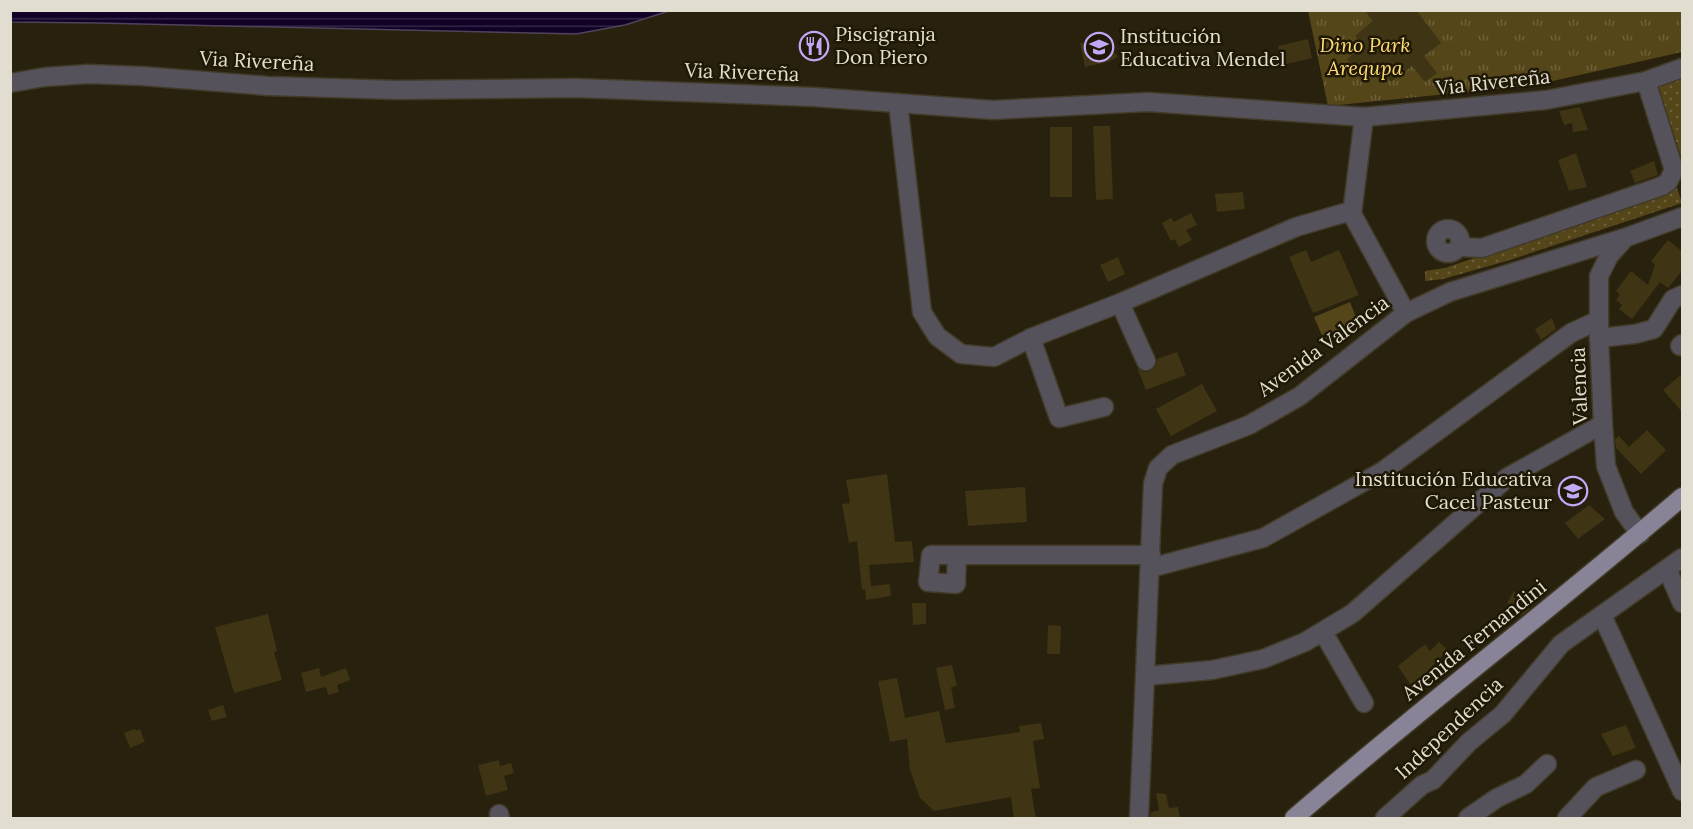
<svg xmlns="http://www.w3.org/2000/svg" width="1693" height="829" font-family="Lora,serif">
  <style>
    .grass { fill: url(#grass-dots) }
    .park { fill: url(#park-tufts) }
    .garden { fill: #55461a }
    .water { fill: url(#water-rules); stroke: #4f435a; stroke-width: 1.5 }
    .building { fill: #3f3413 }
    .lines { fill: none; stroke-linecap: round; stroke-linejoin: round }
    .minor-casing { stroke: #423b28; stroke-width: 21 }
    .major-casing { stroke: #423b28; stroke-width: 21 }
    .minor { stroke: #55525c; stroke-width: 18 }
    .major { stroke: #888396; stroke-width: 18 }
    .labels { text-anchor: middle; stroke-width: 5; stroke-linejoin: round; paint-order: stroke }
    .poi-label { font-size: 20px; fill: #e1ddd1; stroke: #1e1805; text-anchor: start }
    .park-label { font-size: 20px; font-style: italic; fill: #ffdb76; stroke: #1e1805 }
    .street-label { font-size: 20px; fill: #e1ddd1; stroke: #1e1805 }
  </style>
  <defs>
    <pattern id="grass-dots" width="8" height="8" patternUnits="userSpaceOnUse" patternTransform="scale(1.5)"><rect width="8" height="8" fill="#55461a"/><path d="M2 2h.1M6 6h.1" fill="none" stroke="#6d603a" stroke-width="1.8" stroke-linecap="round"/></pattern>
    <pattern id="park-tufts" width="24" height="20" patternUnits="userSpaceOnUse" patternTransform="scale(1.5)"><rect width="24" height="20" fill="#55461a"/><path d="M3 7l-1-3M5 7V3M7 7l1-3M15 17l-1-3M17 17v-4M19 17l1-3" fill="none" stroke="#6d603a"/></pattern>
    <pattern id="water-rules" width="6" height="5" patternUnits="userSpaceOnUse" patternTransform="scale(1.5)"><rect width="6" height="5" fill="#110127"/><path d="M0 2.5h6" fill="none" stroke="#332645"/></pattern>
  </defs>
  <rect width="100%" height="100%" fill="#28210d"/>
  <!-- grass -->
  <g class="grass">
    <polygon points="1682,76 1682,160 1658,85"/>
    <polygon points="1677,188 1682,203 1510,260 1443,279 1425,281 1425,271 1445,268"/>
  </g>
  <!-- park -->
  <polygon class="park" points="1308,11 1682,11 1682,52 1535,85 1328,106"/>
  <!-- garden -->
  <polygon class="garden" points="1350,302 1359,325 1324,340 1314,317"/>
  <!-- water -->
  <polygon class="water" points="10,11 11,10 669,11 625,25 576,34 98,23 11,22"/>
  <!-- building -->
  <g class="building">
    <polygon points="1364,10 1416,10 1441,43 1424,56 1437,73 1425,82 1412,66 1391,82 1377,65 1361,77 1347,59 1363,46 1355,36 1373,21"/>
    <polygon points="1308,39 1312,58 1282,65 1278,46"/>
    <polygon points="1080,43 1093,44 1095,50 1108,46 1118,57 1108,62 1085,67"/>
    <polygon points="1580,107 1588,130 1573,132 1572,123 1564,125 1559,111"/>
    <polygon points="1093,126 1110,126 1113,199 1096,200"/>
    <rect x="1050" y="127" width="22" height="70"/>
    <polygon points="1576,153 1587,187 1569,191 1558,160"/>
    <polygon points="1654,161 1658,175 1635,183 1630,171"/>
    <polygon points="1243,192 1245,209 1217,212 1215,194"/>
    <polygon points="1191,213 1197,225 1186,230 1192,240 1179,247 1175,239 1171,241 1162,223 1171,218 1174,222"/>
    <polygon points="1668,240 1683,252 1683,270 1668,288 1660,282 1632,319 1619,309 1622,305 1616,300 1620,295 1616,291 1631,271 1648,285 1655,265 1651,261"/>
    <polygon points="1306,250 1311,262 1339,250 1359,295 1313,313 1289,257"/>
    <polygon points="1118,257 1125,274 1108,282 1100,265"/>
    <polygon points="1552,318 1556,329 1541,340 1535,329"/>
    <polygon points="1177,352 1186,375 1146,390 1137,368 1144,372 1150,371 1155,367 1157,359"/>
    <polygon points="1683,373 1683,413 1663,390"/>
    <polygon points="1202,384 1217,411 1171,436 1156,409"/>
    <polygon points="1647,430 1666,450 1641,474 1616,448 1615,439 1619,436 1629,447"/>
    <polygon points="887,474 895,542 912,541 914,562 869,565 871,586 890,584 891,596 866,600 865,589 862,590 857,541 849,543 842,504 850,503 846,480"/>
    <polygon points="1025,487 1027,522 968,526 965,491"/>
    <polygon points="1589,505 1605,519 1578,539 1565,523"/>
    <polygon points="1514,591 1530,609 1521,616 1507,603"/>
    <polygon points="912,603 926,603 926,624 913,625"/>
    <polygon points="268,614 277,651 274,652 282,680 234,693 215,627"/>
    <polygon points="1048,625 1061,626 1060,654 1047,654"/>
    <polygon points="1439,642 1448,650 1412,687 1398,666 1421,647 1426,645 1430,651"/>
    <polygon points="952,665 957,686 951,687 955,708 945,710 936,668"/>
    <polygon points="319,668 321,677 346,668 350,680 337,685 339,692 328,695 326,687 306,692 301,673"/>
    <polygon points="897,678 905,718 939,711 946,743 1020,732 1019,726 1041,723 1044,739 1033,741 1040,788 1031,789 1036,819 1014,819 1011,797 934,811 920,798 910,770 907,739 890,742 878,681"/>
    <polygon points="223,705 227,717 212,721 208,710"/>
    <polygon points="1626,725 1636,748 1613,756 1601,734"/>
    <polygon points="135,729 136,731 140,729 145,742 130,748 124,733"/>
    <polygon points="499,760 500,766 511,763 514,773 504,776 508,790 486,796 478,765"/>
    <polygon points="1156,793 1166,794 1169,808 1178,807 1180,819 1150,819 1151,812 1159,810"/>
  </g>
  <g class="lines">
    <!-- minor casing -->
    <g class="minor-casing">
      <g id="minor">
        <polyline points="10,83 45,77 88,74 142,76 268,86 397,90 576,88 814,97 993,110 1148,102 1364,117 1546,100 1646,81 1682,68"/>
        <polyline points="898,103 922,312 937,336 961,354 994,357 1031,338 1120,303 1296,227 1344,213 1352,214"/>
        <polyline points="1364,117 1352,214 1406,313"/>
        <circle cx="1448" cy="241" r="12"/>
        <polyline points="1625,238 1609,256 1599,276 1599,338 1603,424 1606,466 1624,512 1640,534"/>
        <polyline points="1459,247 1482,248 1662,186 1668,182 1674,170 1646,81"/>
        <polyline points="1120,303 1146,361"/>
        <polyline points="1031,338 1059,418 1104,407"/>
        <polyline points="1599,338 1635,334 1654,329 1673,299 1682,295"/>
        <polyline points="1680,346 1682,344"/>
        <polyline points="957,555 956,584 928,582 931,555 1151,555"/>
        <polyline points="1150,568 1263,538 1383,471 1571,333 1599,320"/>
        <polyline points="1667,569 1682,603"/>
        <polyline points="1602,615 1682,791"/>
        <polyline points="1323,632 1364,703"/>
        <polyline points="1146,676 1212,670 1263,659 1305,642 1353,613 1508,477 1603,424"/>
        <polyline points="499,814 500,818"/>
        <polyline points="1139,818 1153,484 1158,468 1172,455 1249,425 1300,396 1406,313 1450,292 1627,237 1682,217"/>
        <polyline points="1385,818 1422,785 1433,780 1469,742 1503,714 1561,644 1682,558"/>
        <polyline points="1468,818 1497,798 1526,784 1547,764"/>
        <polyline points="1567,818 1596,787 1636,770"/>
      </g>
    </g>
    <!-- major casing -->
    <g class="major-casing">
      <path id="major" d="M1294,818c127,-110 261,-212 388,-321"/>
    </g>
    <!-- minor -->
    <use href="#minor" class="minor"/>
    <!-- major -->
    <use href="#major" class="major"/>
  </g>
  <!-- icons -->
  <defs>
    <g id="restaurant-ring" transform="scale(1.5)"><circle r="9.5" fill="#1e1805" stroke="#c0a8f4" stroke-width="1.5"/><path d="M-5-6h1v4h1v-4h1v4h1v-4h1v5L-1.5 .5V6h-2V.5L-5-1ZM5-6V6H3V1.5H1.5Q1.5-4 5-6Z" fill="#c0a8f4"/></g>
    <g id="school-ring" transform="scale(1.5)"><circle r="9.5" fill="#1e1805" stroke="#c0a8f4" stroke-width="1.5"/><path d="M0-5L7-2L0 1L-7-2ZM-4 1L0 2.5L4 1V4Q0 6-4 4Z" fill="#c0a8f4"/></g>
  </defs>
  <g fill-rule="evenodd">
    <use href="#restaurant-ring" x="814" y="46"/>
    <use href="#school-ring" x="1099" y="47"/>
    <use href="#school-ring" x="1573" y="491"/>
  </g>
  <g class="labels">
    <!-- poi labels -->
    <g class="poi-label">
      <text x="835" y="41">Piscigranja<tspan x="835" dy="23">Don Piero</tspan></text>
      <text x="1120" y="43">Institución<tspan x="1120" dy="23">Educativa Mendel</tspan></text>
      <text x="1552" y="486" text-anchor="end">Institución Educativa<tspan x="1552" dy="23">Cacei Pasteur</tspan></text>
    </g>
    <!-- park labels -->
    <g class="park-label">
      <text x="1365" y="52">Dino Park<tspan x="1365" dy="23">Arequpa</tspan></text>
    </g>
    <!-- street labels -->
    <g class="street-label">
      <text transform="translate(257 61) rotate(3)" y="7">Via Rivereña</text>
      <text transform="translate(742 72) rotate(2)" y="7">Via Rivereña</text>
      <text transform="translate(1493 82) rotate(-6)" y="7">Via Rivereña</text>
      <text transform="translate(1323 346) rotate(-36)" y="7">Avenida Valencia</text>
      <text transform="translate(1579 386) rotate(-92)" y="7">Valencia</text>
      <text transform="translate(1474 640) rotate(-39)" y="7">Avenida Fernandini</text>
      <text transform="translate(1449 728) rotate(-43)" y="7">Independencia</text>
    </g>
  </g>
  <!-- border -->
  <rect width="1693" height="829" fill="none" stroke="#e1ddd1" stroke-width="24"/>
</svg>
